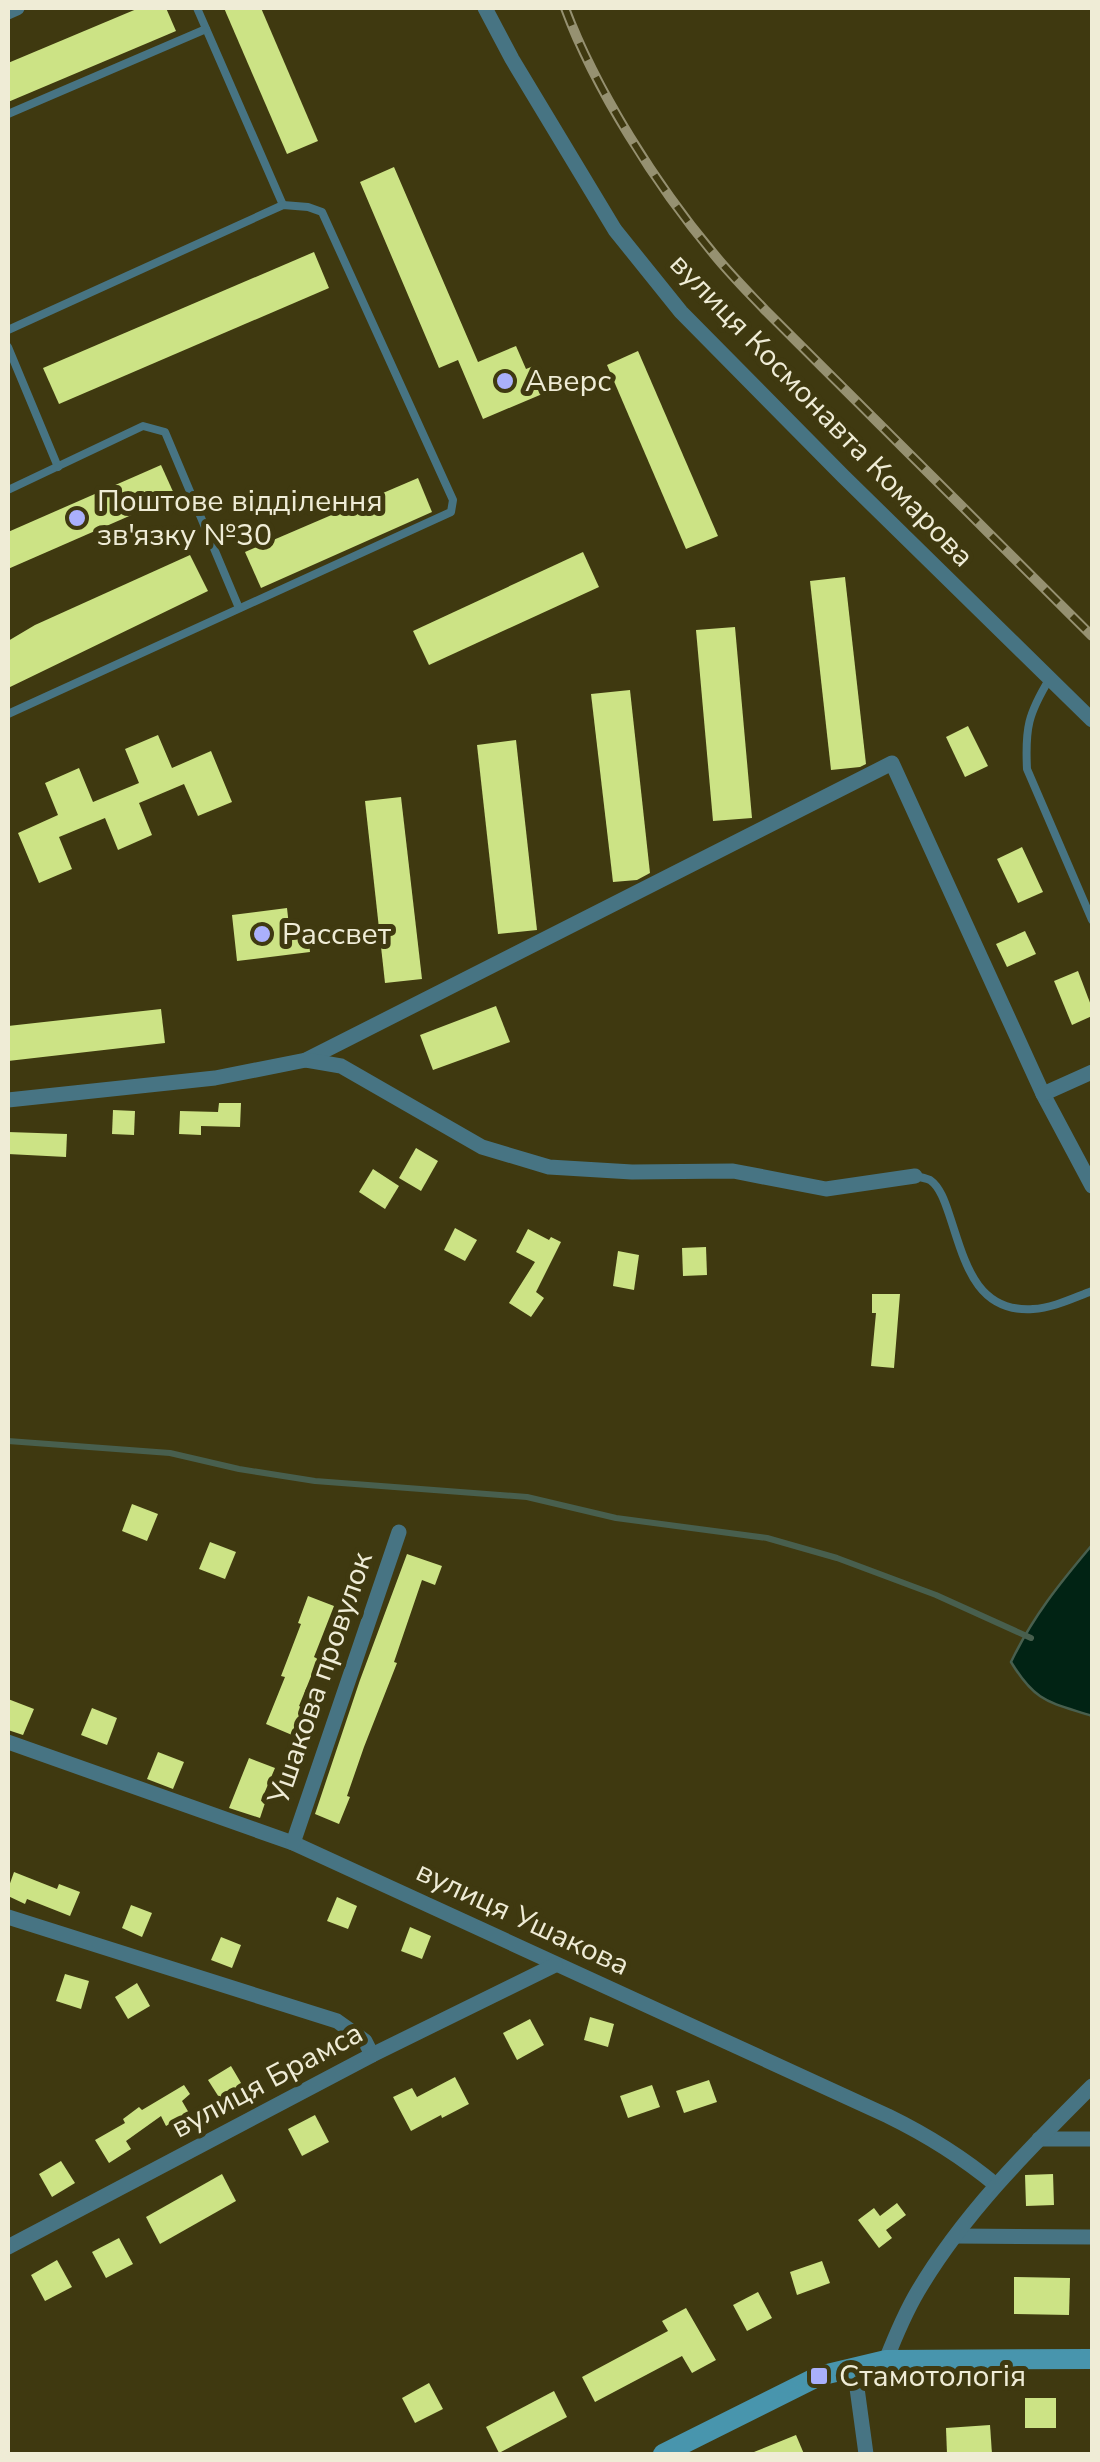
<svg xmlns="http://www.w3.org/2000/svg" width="1100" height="2462" font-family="'Nunito Sans',sans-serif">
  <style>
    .water { fill: #012314; stroke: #485f4e; stroke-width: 2.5 }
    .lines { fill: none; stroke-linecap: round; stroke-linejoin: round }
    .stream { stroke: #485f4e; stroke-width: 6 }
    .building { fill: #cce385 }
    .service { stroke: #477483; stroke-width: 8 }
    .minor { stroke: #477483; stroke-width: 15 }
    .secondary { stroke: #4895ad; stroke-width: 20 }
    .rail-casing { stroke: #969171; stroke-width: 10 }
    .rail { stroke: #3f3910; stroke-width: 6; stroke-dasharray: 19; stroke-linecap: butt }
    .poi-dot { fill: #aab0fb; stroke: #3f3910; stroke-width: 4 }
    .labels { text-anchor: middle; stroke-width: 10; stroke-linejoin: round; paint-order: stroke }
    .poi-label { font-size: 30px; fill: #efecd6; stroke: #3f3910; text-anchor: start }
    .street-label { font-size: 30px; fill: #efecd6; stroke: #3f3910 }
  </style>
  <rect width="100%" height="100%" fill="#3f3910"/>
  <!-- water -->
  <path class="water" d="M1092,1545v171c-43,-14 -56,-13 -81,-54 22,-46 49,-79 81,-117z"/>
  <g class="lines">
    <!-- stream -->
    <polyline class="stream" points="8,1441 170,1453 239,1469 315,1481 527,1497 616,1518 767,1538 837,1558 936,1595 1031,1638"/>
  </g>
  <!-- building -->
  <g class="building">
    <polygon points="139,8 166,8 176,31 8,102 8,63"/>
    <polygon points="224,8 261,8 318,141 287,154"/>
    <polygon points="394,167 478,362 516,346 526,369 536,365 547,392 483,419 458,360 439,368 360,182"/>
    <polygon points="314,252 329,288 59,404 43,368"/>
    <polygon points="638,351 718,536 686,549 607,365"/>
    <polygon points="161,465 175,496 8,569 8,532"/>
    <polygon points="418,478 432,512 261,588 245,552"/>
    <polygon points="583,552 599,587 429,665 413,631"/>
    <polygon points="190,555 208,591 8,688 8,641 35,625"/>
    <polygon points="845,577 866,764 860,767 831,770 810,581"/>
    <polygon points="735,627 752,818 713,821 696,630"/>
    <polygon points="630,690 650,873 637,880 613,882 591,694"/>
    <polygon points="968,726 988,766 965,777 946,737"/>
    <polygon points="158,735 172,768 211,751 232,802 198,816 184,784 139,803 152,835 118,850 105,818 59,837 72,869 39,883 18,833 58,815 45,783 79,768 93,802 139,783 125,749"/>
    <polygon points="516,740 537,930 498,934 477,745"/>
    <polygon points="401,797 422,979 385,983 365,801"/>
    <polygon points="1022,847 1043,892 1018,903 997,859"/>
    <polygon points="287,908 290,935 308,933 310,952 237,961 232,915"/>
    <polygon points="1025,931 1036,954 1007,967 996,944"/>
    <polygon points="1078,971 1092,1008 1092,1016 1072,1025 1054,981"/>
    <polygon points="496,1006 510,1042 433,1070 420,1035"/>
    <polygon points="161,1009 165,1043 8,1061 8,1026"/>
    <polygon points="219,1103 241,1103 240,1127 201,1126 201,1135 179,1134 180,1111 218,1112"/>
    <polygon points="113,1110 135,1111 134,1135 112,1134"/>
    <polygon points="8,1132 67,1134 66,1157 8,1154"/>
    <polygon points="416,1148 438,1161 421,1191 399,1178"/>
    <polygon points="373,1169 399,1186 385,1209 359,1192"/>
    <polygon points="455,1228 477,1240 465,1261 444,1250"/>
    <polygon points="528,1229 549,1240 551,1237 561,1242 536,1292 544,1298 531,1317 509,1303 535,1262 516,1252"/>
    <polygon points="706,1247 707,1275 683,1276 682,1248"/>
    <polygon points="618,1251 639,1255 634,1290 613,1286"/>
    <polygon points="872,1294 900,1294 894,1368 871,1366 876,1313 872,1313"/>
    <polygon points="132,1504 158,1514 147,1541 122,1531"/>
    <polygon points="210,1542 236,1552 225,1579 199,1569"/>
    <polygon points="407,1554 442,1566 435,1585 422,1580 394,1662 397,1663 364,1747 347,1796 350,1797 339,1824 315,1814 360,1680"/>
    <polygon points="308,1596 334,1606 314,1657 318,1659 299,1706 303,1708 292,1735 266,1724 285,1677 281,1676 301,1624 298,1623"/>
    <polygon points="8,1699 34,1709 23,1735 8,1730"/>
    <polygon points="92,1708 117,1718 107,1745 81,1735"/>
    <polygon points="158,1752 184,1762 173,1789 147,1779"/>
    <polygon points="249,1758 275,1768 261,1801 265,1803 260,1818 229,1808"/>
    <polygon points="14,1872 57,1889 59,1884 80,1892 70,1916 27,1899 25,1904 8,1896 8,1889"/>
    <polygon points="337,1897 357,1906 348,1929 327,1921"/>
    <polygon points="131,1905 152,1913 142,1937 122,1928"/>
    <polygon points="410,1927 431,1936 422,1959 401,1951"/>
    <polygon points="221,1937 241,1945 232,1968 211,1960"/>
    <polygon points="65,1974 89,1981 81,2009 56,2001"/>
    <polygon points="137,1983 150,2006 128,2019 115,1997"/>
    <polygon points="590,2017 614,2024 608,2047 584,2040"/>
    <polygon points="530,2019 544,2045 517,2060 503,2033"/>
    <polygon points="231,2066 244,2088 222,2102 208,2080"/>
    <polygon points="455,2077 469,2104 442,2118 441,2115 411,2131 393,2097 412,2088 417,2097"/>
    <polygon points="709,2080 717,2102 684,2113 676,2091"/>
    <polygon points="184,2085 190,2094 182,2101 189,2113 166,2126 161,2116 126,2141 131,2149 109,2163 95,2140 125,2123 123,2119 139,2107 142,2110"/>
    <polygon points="652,2085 660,2107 628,2118 620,2096"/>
    <polygon points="315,2115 329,2142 302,2156 288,2129"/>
    <polygon points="61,2161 75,2183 52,2197 39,2174"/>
    <polygon points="222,2174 236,2201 160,2244 146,2217"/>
    <polygon points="1053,2174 1054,2205 1026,2206 1025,2175"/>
    <polygon points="897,2203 906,2215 886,2230 892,2238 879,2248 858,2220 874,2208 880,2216"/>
    <polygon points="119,2238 133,2264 106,2278 92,2252"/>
    <polygon points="57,2260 72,2287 45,2301 31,2275"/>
    <polygon points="822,2261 830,2283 797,2295 790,2272"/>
    <polygon points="1014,2277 1070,2278 1069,2315 1014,2314"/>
    <polygon points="758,2292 772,2318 747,2331 733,2305"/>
    <polygon points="686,2308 716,2360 692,2373 682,2356 595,2402 582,2377 668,2331 662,2321"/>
    <polygon points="429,2383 443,2409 415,2423 402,2398"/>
    <polygon points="554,2391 567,2417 499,2453 486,2427"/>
    <rect x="1025" y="2398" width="31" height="30"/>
    <polygon points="990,2425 992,2454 947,2454 946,2428"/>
    <polygon points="796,2435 804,2454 749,2454"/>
  </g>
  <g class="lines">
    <!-- service -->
    <g class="service">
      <polyline points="197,8 283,205"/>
      <polyline points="8,114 206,29"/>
      <polyline points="8,330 283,205 308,207 322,212 453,500 451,512 8,714"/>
      <polyline points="8,347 58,467"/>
      <polyline points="8,490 143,426 165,432 239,608"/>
      <path d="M1050,678c-22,36 -25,50 -23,91l65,151"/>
      <path d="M915,1176c5,1 10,2 15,4 10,7 15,22 19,34 15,44 25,99 84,95 20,-1 40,-11 59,-18"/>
    </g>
    <!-- minor -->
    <g class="minor">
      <polyline points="485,8 512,59 615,230 681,312 843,476 1092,720"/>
      <polyline points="8,12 17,8"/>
      <polyline points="306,1060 892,763 1043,1094 1092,1186"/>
      <polyline points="1043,1094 1092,1072"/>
      <polyline points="8,1100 215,1078 306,1060 341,1066 482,1147 549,1167 632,1172 733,1171 826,1189 915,1176"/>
      <path d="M8,1742l285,101 595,273c41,20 73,40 108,69"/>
      <polyline points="293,1843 399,1532"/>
      <polyline points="8,1917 337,2021 365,2041 372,2055"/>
      <polyline points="1039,2139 1092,2139"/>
      <polyline points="956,2236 1092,2237"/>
      <polyline points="8,2247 372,2055 555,1965"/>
      <path d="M886,2360c9,-23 19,-47 32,-69 46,-78 111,-142 174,-205"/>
      <polyline points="854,2366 866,2454"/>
    </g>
    <!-- secondary -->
    <polyline class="secondary" points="663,2454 819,2376 886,2360 1092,2359"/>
    <!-- rail casing -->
    <g class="rail-casing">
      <path id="rail" d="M565,8c30,81 92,178 148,245 16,20 35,39 52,57l327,326"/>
    </g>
    <!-- rail -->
    <use href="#rail" class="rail"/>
  </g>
  <!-- markers -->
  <g class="poi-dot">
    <circle cx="505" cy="381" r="10"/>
    <circle cx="77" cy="518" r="10"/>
    <circle cx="262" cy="934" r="10"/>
    <rect x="809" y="2366" width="20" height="20" rx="5"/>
  </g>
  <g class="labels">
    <!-- poi labels -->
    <g class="poi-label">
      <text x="525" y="391">Аверс</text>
      <text x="97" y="511">Поштове відділення<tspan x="97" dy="34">зв'язку №30</tspan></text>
      <text x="282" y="944">Рассвет</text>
      <text x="839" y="2386">Стамотологія</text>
    </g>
    <!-- street labels -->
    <g class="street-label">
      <text transform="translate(822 410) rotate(46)" y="10">вулиця Космонавта Комарова</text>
      <text transform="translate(320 1678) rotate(-71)" y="10">Ушакова провулок</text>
      <text transform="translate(523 1918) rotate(25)" y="10">вулиця Ушакова</text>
      <text transform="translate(267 2080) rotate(-28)" y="10">вулиця Брамса</text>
    </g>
  </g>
  <!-- border -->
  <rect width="1100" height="2462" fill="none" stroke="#efecd6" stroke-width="20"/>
</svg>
